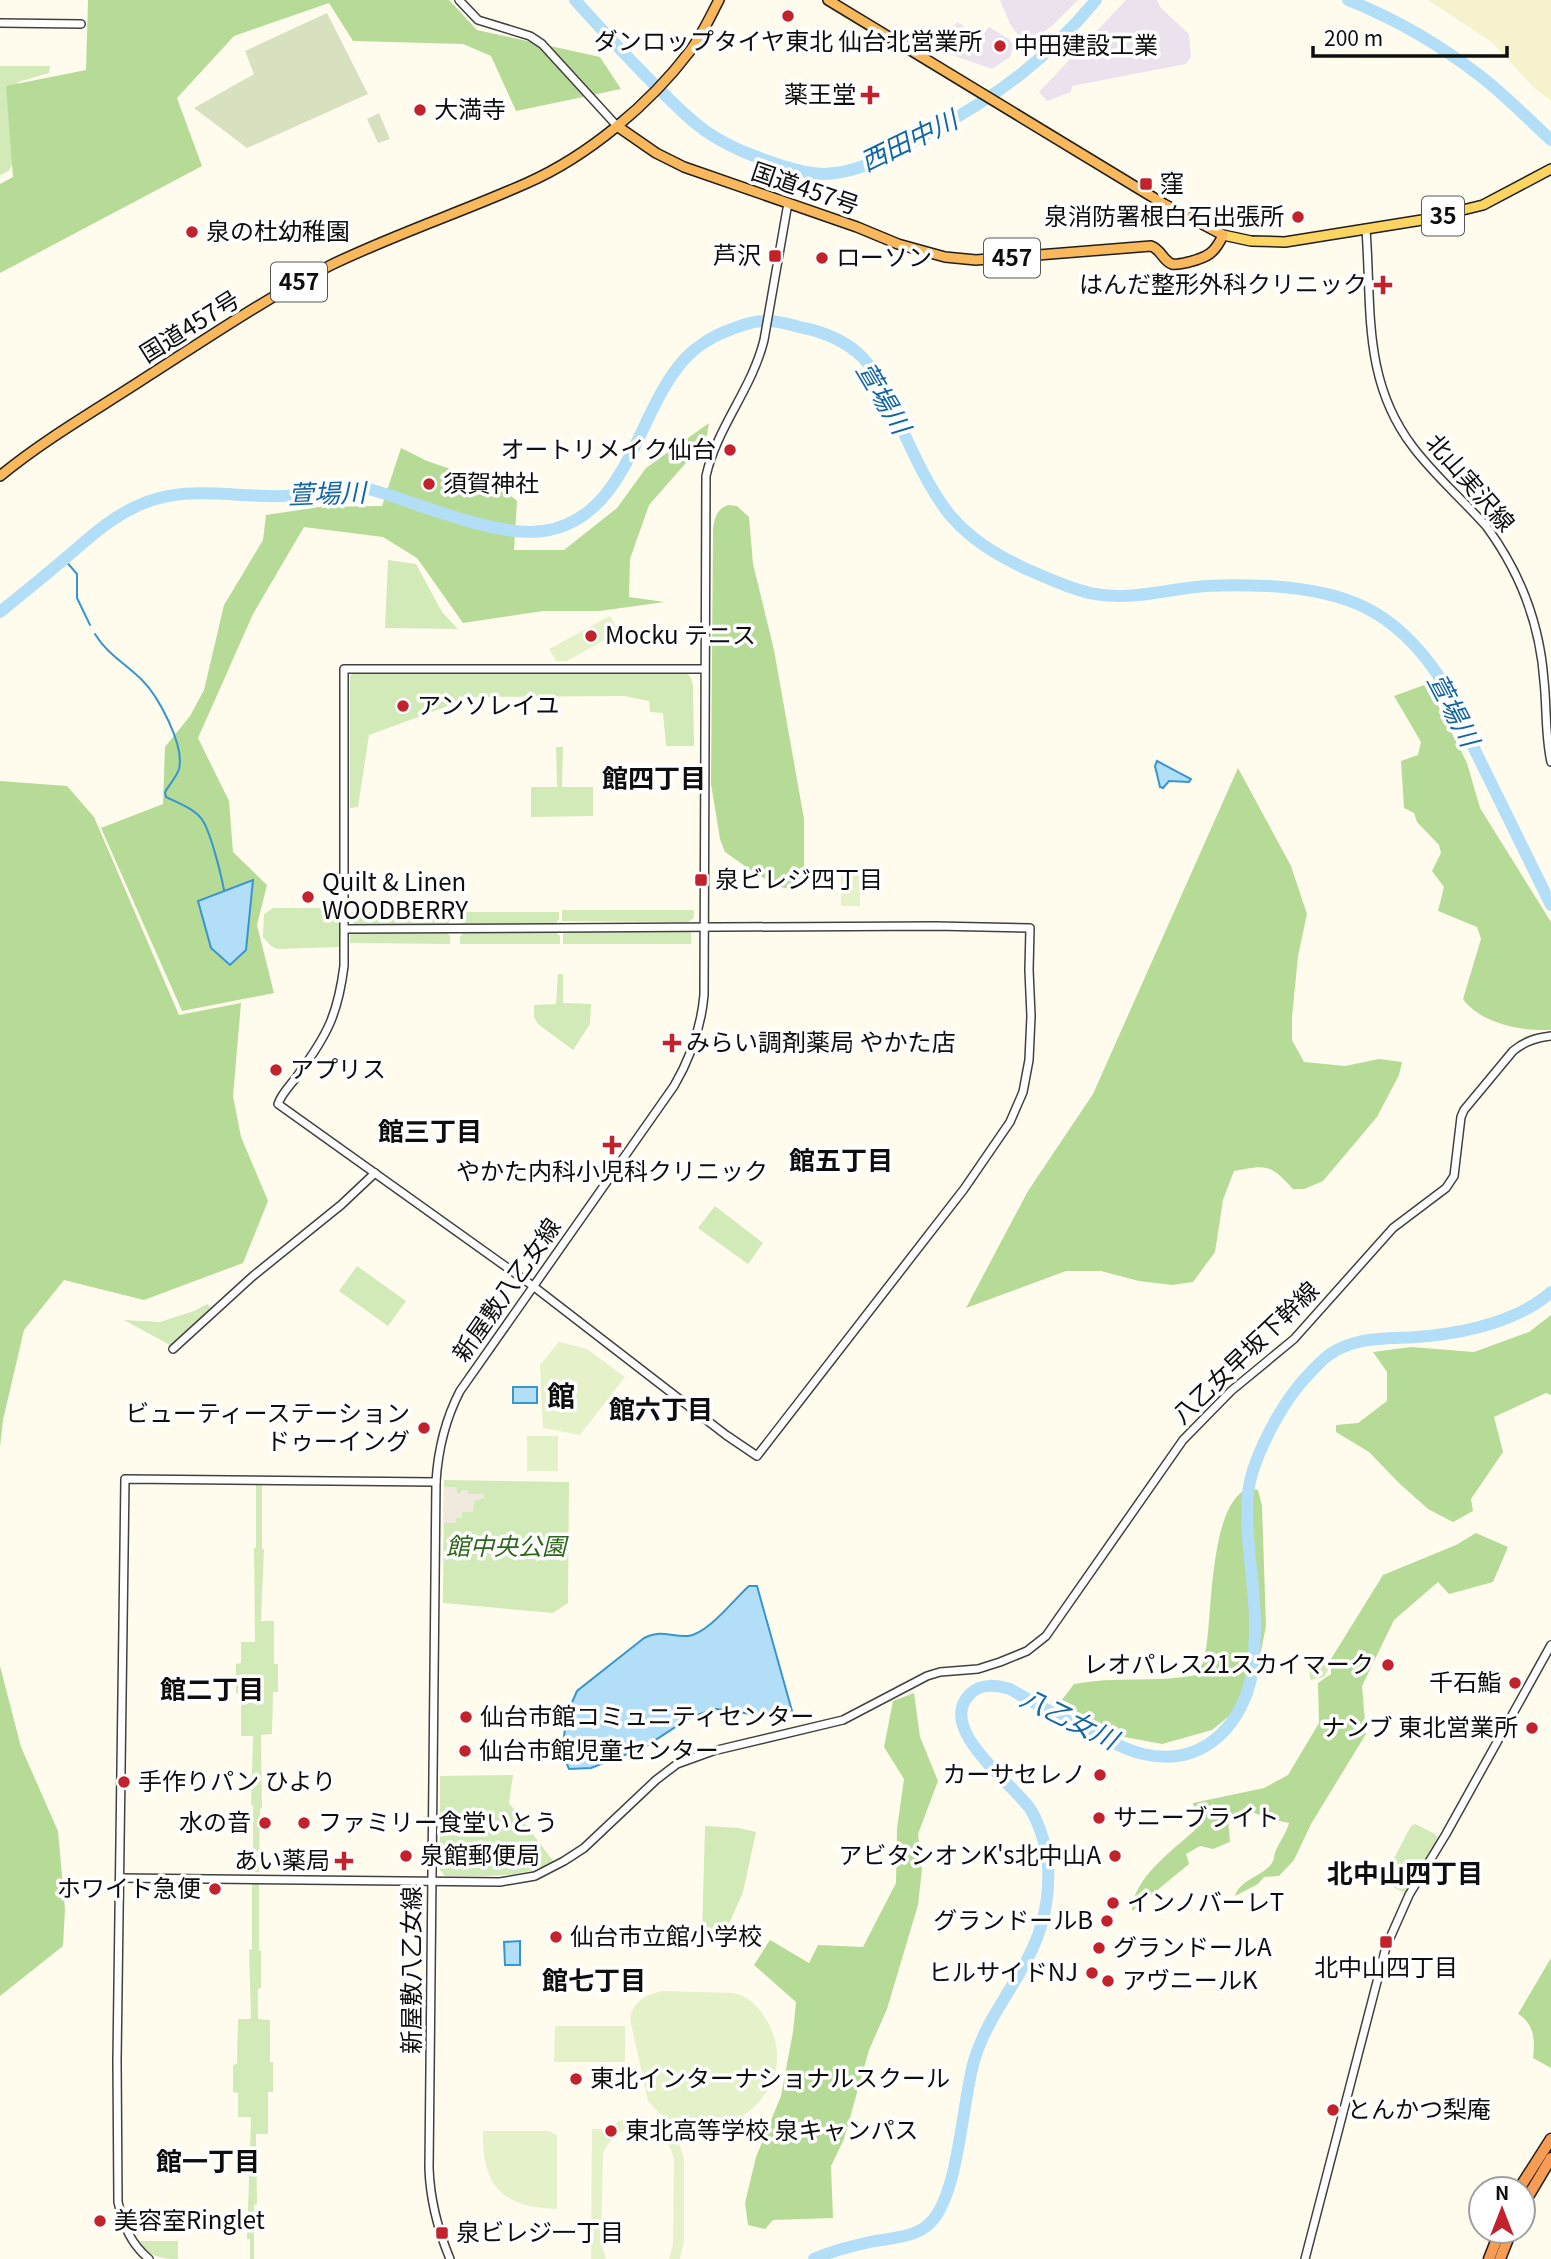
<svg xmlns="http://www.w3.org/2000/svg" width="1551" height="2259" font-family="Georgia,'Noto Sans JP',serif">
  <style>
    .industrial { fill: #ebe2ed }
    .farmland { fill: #f6f2ce }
    .green { fill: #d2eab7 }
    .forest { fill: #b6db96 }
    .cemetery { fill: #d7e1bf }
    .pitch { fill: #e4f1c9 }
    .plaza { fill: #efeadd }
    .water { fill: #b2def8; stroke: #3795d0; stroke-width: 2 }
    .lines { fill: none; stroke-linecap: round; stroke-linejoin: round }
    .stream { stroke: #3795d0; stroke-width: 2 }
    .river { stroke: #b2def8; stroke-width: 12 }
    .tertiary-casing { stroke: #414141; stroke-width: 10 }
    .primary-casing { stroke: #1f1f1f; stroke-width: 12 }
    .trunk-casing { stroke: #1f1f1f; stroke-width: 12 }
    .motorway-casing { stroke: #1f1f1f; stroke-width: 13 }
    .tertiary { stroke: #fff; stroke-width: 7 }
    .primary { stroke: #fbd462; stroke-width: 9 }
    .trunk { stroke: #f9b85b; stroke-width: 9 }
    .motorway { stroke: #f79c54; stroke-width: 10 }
    .poi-dot { fill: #c1222c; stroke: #fff; stroke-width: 2.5 }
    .labels { text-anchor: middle; stroke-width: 7; stroke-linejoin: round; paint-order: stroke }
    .shield { fill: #fff; stroke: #565656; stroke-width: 2 }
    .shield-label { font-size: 23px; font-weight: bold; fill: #0e0e0e }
    .poi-label { font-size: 24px; fill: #0e0e0e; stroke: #fff; text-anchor: start }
    .street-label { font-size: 24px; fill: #0e0e0e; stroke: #fff }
    .park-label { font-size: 24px; font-style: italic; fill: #2d671c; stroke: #fff }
    .water-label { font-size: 26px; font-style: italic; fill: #1466a3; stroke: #fff }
    .neighbourhood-label { font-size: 26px; font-weight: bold; fill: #0e0e0e; stroke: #fff }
    .quarter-label { font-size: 28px; font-weight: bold; fill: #0e0e0e; stroke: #fff }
  </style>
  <rect width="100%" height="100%" fill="#fffcee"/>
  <!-- industrial -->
  <g class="industrial">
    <polygon points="1000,0 1078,0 1052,26 1025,44 1010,24"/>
    <polygon points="1126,0 1157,0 1161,8 1189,34 1191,57 1186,64 1072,86 1071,92 1047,101 1039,92"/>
    <polygon points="957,22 981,37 989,27 1009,39 1014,46 1010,57 992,69 941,51"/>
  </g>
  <!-- farmland -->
  <polygon class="farmland" points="1428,0 1551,0 1551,101 1534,88 1493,43"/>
  <!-- green -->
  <g class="green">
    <polygon points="0,66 50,66 49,73 18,82 16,116 18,149 9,171 0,175"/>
    <polygon points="388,560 416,564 442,612 458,629 385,628"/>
    <polygon points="356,672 687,673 691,678 693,686 694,746 666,746 663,713 650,712 649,701 624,696 473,697 369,735 358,807 350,808 350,676"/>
    <polygon points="556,747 563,747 562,787 593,787 593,816 531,817 531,787 557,787"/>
    <polygon points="273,908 339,908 339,947 277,949 271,946 263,937 264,914"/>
    <polygon points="562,910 694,910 694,918 688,922 562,921"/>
    <polygon points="351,912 451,913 451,920 447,924 354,924 351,919"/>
    <polygon points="459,912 559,912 559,919 555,924 463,924 459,919"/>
    <polygon points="354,931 446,932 450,936 450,944 350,943 350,935"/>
    <polygon points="566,931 691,932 691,944 563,944 563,934"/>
    <polygon points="464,932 556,932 560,936 560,944 460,944 460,937"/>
    <polygon points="558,974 563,974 563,1003 591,1004 590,1024 573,1050 538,1024 534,1017 534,1005 556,1004"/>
    <polygon points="715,1206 763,1243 748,1264 698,1228"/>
    <polygon points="357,1266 406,1301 388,1326 339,1291"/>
    <polygon points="207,1304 211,1308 170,1345 124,1320 160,1322 194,1311"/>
    <polygon points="444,1480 569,1482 568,1603 553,1613 443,1603"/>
    <polygon points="256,1481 262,1481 262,1549 264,1549 261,1621 274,1621 274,1664 278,1664 278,1692 273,1692 272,1734 261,1735 262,1808 260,1809 259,1872 253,1872 253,1805 251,1805 253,1736 241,1736 241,1694 236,1693 236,1664 241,1663 241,1642 255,1642 254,1548 256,1548"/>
    <polygon points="1309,1660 1328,1660 1328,1670 1324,1677 1310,1680"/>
    <path d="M513,1775l-4,28 45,59c-34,17 -71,14 -109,14l-5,-6v-94z"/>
    <polygon points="1415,1824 1435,1834 1438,1838 1406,1894 1382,1881 1411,1826"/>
    <polygon points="705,1826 739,1828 756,1832 743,1892 724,1935 703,1936 702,1932"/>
    <polygon points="252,1884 259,1884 259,1950 261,1951 261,1988 258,1989 258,2019 270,2020 270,2062 273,2062 273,2092 268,2092 268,2134 256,2134 257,2204 254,2205 254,2259 250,2259 250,2239 247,2239 251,2117 238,2117 238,2093 233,2092 233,2065 237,2064 238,2019 251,2019 249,1950 252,1949"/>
    <path d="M140,2241h38v18c-16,0 -30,-2 -38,-18z"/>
  </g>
  <!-- forest -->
  <g class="forest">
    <polygon points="88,0 449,0 477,30 600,57 621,89 516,111 491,56 463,44 353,41 329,3 234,36 177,98 202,166 0,273 0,184 13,177 6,86 86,70"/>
    <polygon points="709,423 706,440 649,505 630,559 629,597 665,602 599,611 543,611 463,623 417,558 383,537 304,527 253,614 198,738 229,801 233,852 267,885 257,925 274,993 182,1011 101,828 163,804 165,747 190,716 204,690 224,605 263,540 266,515 319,507 382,506 401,448 427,461 465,474 494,481 517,501 514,550 564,550 617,508 646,468"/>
    <path d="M729,505l8,1 12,11 4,47 21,86 30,169v66l-8,5 -16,-3 -25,-14 -30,-21 -5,-13 -9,-55 2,-253c1,-11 3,-23 16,-26z"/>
    <path d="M1427,684l40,79 13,45 71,114v108c-29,1 -70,-6 -88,-31l18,-60 -4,-12 -39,-16 6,-24 -12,-16 9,-18 -2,-8 -22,-23 -3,-9 -10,-5 -3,-47 17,-6 3,-13 -27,-46z"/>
    <path d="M1238,768l53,98 16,48 -9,42 -6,61v23l12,22 41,4 34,-7 23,3 -3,13 -22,42 -54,64 -19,8h-11c-24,-26 -26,-24 -59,-18l-11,29 -8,52 -22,30 -21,3 -33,-4 -38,-10h-35l-100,37 62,-117 65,-97z"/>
    <polygon points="0,781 67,786 94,817 179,1015 241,1003 233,1096 241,1137 268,1201 243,1263 144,1300 64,1280 24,1330 3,1420 0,1447"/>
    <polygon points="1551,1315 1551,1395 1546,1393 1494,1417 1503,1452 1471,1499 1473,1511 1453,1522 1428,1509 1400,1484 1369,1452 1336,1432 1336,1425 1358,1423 1387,1401 1387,1372 1373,1352 1411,1347 1474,1352 1529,1332"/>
    <path d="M1249,1488l9,2 4,16 4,120 -14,71 -40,33 -50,14 -59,-11 -45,-28 16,-21c41,-8 82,-1 123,-9 3,-7 7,-13 8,-20 8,-37 3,-152 44,-167z"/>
    <path d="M1476,1533l32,14 -15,35 -44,12 -11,-12 -44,38 -32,66 4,48 -55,90 -17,36 -15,16 -15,1 -6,7 -23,12c5,-17 27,-19 37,-33 2,-3 2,-7 3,-10 4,-12 11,-18 14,-30l-19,-4 -21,-8 -21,5 2,26 -17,7 -13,-3 -14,8 3,10 -57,47c0,-32 41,-61 63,-81l1,-13 -3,-14 71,-15 24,-13 31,-52 -1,-40 13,-9v-15l52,-84 73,-30z"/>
    <polygon points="0,1666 21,1747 58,1831 65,1909 63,1946 0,1996"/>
    <polygon points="914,1693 920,1737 938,1781 918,1834 922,1869 918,1905 887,2009 869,2050 844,2139 831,2166 833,2218 773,2220 765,2229 748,2225 745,2203 756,2157 781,2096 793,2032 796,2002 754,1965 770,1940 809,1963 818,1945 863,1947 896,1883 897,1828 904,1779 884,1747 893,1701"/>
    <path d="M1551,1958v110l-18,-10c2,-17 2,-34 -15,-44z"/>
  </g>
  <!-- cemetery -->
  <g class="cemetery">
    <polygon points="327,13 368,94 247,148 194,108 254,74 245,51"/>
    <polygon points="379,113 390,139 378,143 367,119"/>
  </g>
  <!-- pitch -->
  <g class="pitch">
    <polygon points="610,616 619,632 567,661 556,661 549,649"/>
    <rect x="841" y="873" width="19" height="33"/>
    <polygon points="559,1342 587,1349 625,1377 580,1435 543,1428 540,1365"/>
    <rect x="527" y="1436" width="31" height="35"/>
    <path d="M663,1991l71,2c15,4 24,13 32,26 46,75 -62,152 -118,82l-18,-82c3,-19 16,-24 33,-28z"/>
    <polygon points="555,2026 625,2026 625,2062 554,2062"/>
    <path d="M640,2116c24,4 39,19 44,43v82l-4,18h-11l4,-15 1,-85c-9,-40 -56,-43 -71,-5l-2,89 5,16h-15l1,-130h10v4l17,-12z"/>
    <path d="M483,2131h66l8,4v74c-56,-2 -75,-23 -74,-78z"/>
  </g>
  <!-- plaza -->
  <polygon class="plaza" points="444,1487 457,1487 457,1493 461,1493 461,1490 468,1490 468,1494 484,1494 484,1498 474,1501 473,1512 462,1512 462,1518 456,1518 456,1523 443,1523"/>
  <!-- water -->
  <g class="water">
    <polygon points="1157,761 1191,779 1189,782 1169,781 1163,788 1160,787 1155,766"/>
    <polygon points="253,880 246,950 230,965 211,948 198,901"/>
    <rect x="513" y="1387" width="24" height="16"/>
    <path d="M749,1586h8l35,125 -5,4 -36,-1 -35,-5 -25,8 -48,31 -52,20 -22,1 -7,-17 5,-38 10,-23 67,-53c19,-9 25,-1 44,-2 20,-2 46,-37 61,-50z"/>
    <polygon points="520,1941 520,1965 505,1965 504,1942"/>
  </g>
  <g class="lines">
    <!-- stream -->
    <g class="stream">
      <polyline points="64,559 77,574 77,598 90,625"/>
      <path d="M95,634c11,19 31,30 47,46 16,16 43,65 37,89 -2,7 -10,16 -14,23l1,5c12,6 30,12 37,24 8,13 18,53 21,69"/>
    </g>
    <!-- river -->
    <g class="river">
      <path d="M575,0c28,31 57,63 87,92 15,15 31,31 48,42 25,16 46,23 73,32 17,5 34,10 52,7 35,-4 66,-26 97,-42 66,-35 116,-73 164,-131"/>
      <path d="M1348,0c45,18 92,45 131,75 25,19 48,43 72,65"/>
      <path d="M0,612c21,-17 42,-34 62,-51 24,-20 45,-41 73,-54 47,-24 99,-9 148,-11 29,-1 57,-7 86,-7 47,13 127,49 174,42 81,-11 93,-111 135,-164 13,-18 34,-31 54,-38 10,-4 22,-8 32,-8 14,-1 27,4 40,7 20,4 44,14 59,30 15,16 24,38 33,58 15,32 32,72 54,99 21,25 47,40 76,54 22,9 46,21 69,25 35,6 66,-3 100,-7 24,-3 49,-2 74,-1 77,5 124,23 169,89l113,230"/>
      <path d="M814,2259c17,-8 38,-13 56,-17 19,-4 45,-4 60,-19 29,-28 32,-121 44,-162 18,-61 65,-95 73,-163 1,-11 2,-22 1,-32 -1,-18 -8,-40 -17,-56 -17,-26 -96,-81 -61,-116 11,-11 26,-9 40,-5 31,18 61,35 94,49 12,6 25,13 39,16 56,13 95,-23 108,-75 4,-15 3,-32 4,-48 1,-45 -11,-92 -7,-137 3,-33 31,-85 52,-110 9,-10 19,-22 30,-30 29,-20 65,-14 98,-18 41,-4 92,-16 123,-44"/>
    </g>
    <!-- tertiary casing -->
    <g class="tertiary-casing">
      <g id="tertiary">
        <polyline points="459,0 478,20 530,36 542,44 617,126"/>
        <polyline points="0,23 81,24"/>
        <path d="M1366,230c6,78 -4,150 47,217 21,28 49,52 73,79 34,46 54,98 58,155 3,27 1,54 7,81"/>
        <path d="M344,929l591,-3 95,2 -1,42 2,46 -2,44 -6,32 -13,30 -46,67 -207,267 -31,-21 -193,-149 -255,-182c4,-12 15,-21 22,-32 28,-38 38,-59 44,-106v-297h360"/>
        <polyline points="173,1349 253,1276 341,1205 375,1173"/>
        <path d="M120,1878l380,4 35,-6 29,-15 20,-13 72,-68 21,-16 36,-13 130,-31 84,-44 13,-4 38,-3 22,-7 27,-11 19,-15 137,-196 48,-49 63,-52 99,-111 53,-40 8,-12 7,-59 3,-7 49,-59c12,-10 23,-13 38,-15"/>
        <path d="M149,2259c-18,-15 -26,-34 -31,-57l-1,-142 8,-581 311,3"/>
        <path d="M450,2259c-12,-29 -20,-60 -21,-91l7,-686c2,-33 9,-62 24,-91l214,-305c17,-29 27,-58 30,-91l2,-519c11,-49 46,-87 58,-136l24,-137"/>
        <polyline points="1305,2259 1386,1947 1409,1895 1446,1834 1551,1645"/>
      </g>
    </g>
    <!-- primary casing -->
    <g class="primary-casing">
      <polyline id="primary" points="1223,235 1251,241 1285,242 1422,220 1483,205 1551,169"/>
    </g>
    <!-- trunk casing -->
    <g class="trunk-casing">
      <g id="trunk">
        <path d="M617,126l39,27 28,14 173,60 41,17 47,13 31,3 175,-14c10,3 12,15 21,18 5,1 12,-1 17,-2 19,-5 26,-9 34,-27l-59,-31 -336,-204"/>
        <path d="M0,476c45,-37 96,-66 145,-98 61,-39 121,-80 186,-113 64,-31 131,-53 196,-82 61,-27 123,-79 163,-132 12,-16 20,-34 29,-51"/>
      </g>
    </g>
    <!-- motorway casing -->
    <g class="motorway-casing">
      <g id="motorway">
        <polyline points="1519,2189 1551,2139"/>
        <polyline points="1523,2205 1551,2158"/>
        <polyline points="1489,2259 1500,2231"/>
        <polyline points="1500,2259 1511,2231"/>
      </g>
    </g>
    <!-- tertiary -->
    <use href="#tertiary" class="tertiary"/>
    <!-- primary -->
    <use href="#primary" class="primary"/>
    <!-- trunk -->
    <use href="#trunk" class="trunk"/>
    <!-- motorway -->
    <use href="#motorway" class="motorway"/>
  </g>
  <!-- markers -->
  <g class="poi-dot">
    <circle cx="788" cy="16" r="7"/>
    <circle cx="1000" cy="46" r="7"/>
    <path d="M866.5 84.5h7v7h7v7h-7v7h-7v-7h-7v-7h7z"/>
    <circle cx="420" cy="110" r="7"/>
    <rect x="1139" y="177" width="14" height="14" rx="3.5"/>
    <circle cx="1298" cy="217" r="7"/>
    <circle cx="192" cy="232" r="7"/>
    <rect x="768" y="249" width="14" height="14" rx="3.5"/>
    <circle cx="822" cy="258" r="7"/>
    <path d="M1379.5 274.5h7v7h7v7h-7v7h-7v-7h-7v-7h7z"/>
    <circle cx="730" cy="450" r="7"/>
    <circle cx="429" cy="484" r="7"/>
    <circle cx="591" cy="636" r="7"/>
    <circle cx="403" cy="706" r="7"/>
    <rect x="694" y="873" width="14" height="14" rx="3.5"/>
    <circle cx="308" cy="897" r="7"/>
    <path d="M668.5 1032.5h7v7h7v7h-7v7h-7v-7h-7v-7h7z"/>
    <circle cx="276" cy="1070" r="7"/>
    <path d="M608.5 1134.5h7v7h7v7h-7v7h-7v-7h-7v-7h7z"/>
    <circle cx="424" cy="1428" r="7"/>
    <circle cx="1388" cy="1665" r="7"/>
    <circle cx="1515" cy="1683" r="7"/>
    <circle cx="466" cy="1717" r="7"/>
    <circle cx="1532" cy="1728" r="7"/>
    <circle cx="465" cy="1751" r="7"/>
    <circle cx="1100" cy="1775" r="7"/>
    <circle cx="124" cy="1782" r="7"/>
    <circle cx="1099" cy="1818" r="7"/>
    <circle cx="265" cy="1823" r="7"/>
    <circle cx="304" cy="1823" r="7"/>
    <circle cx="406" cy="1856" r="7"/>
    <circle cx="1115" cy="1856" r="7"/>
    <path d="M340.5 1850.5h7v7h7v7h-7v7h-7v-7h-7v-7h7z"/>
    <circle cx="215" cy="1889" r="7"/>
    <circle cx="1113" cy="1903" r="7"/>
    <circle cx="1107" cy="1921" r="7"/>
    <circle cx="556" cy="1937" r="7"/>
    <rect x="1379" y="1935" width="14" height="14" rx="3.5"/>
    <circle cx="1099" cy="1948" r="7"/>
    <circle cx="1092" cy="1973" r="7"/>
    <circle cx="1108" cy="1981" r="7"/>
    <circle cx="576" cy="2079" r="7"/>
    <circle cx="1333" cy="2110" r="7"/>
    <circle cx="611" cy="2131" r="7"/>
    <circle cx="100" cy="2221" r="7"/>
    <rect x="435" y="2226" width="14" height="14" rx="3.5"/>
  </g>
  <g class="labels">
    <!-- shield labels -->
    <g class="shield">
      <rect x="1422" y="196.5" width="42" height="39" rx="5"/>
      <rect x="984" y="238.5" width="56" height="39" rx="5"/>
      <rect x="271" y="262.5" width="56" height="39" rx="5"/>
    </g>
    <g class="shield-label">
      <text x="1443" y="224">35</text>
      <text x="1012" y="266">457</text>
      <text x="299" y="290">457</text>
    </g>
    <!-- poi labels -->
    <g class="poi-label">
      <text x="788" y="50" text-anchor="middle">ダンロップタイヤ東北 仙台北営業所</text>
      <text x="1014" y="54">中田建設工業</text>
      <text x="856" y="103" text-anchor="end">薬王堂</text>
      <text x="434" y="118">大満寺</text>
      <text x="1160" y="192">窪</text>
      <text x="1284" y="225" text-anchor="end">泉消防署根白石出張所</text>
      <text x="206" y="240">泉の杜幼稚園</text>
      <text x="761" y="264" text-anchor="end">芦沢</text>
      <text x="836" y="266">ローソン</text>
      <text x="1367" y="293" text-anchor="end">はんだ整形外科クリニック</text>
      <text x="716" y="458" text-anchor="end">オートリメイク仙台</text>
      <text x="443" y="492">須賀神社</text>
      <text x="605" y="644">Mocku テニス</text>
      <text x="417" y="714">アンソレイユ</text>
      <text x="715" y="888">泉ビレジ四丁目</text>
      <text x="322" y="891">Quilt &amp; Linen<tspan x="322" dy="28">WOODBERRY</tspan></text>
      <text x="686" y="1051">みらい調剤薬局 やかた店</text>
      <text x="290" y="1078">アプリス</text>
      <text x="612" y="1180" text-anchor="middle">やかた内科小児科クリニック</text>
      <text x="410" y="1422" text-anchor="end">ビューティーステーション<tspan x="410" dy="28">ドゥーイング</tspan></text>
      <text x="1374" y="1673" text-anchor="end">レオパレス21スカイマーク</text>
      <text x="1501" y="1691" text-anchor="end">千石鮨</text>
      <text x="480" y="1725">仙台市館コミュニティセンター</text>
      <text x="1518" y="1736" text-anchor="end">ナンブ 東北営業所</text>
      <text x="479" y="1759">仙台市館児童センター</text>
      <text x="1086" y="1783" text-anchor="end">カーサセレノ</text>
      <text x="138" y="1790">手作りパン ひより</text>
      <text x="1113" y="1826">サニーブライト</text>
      <text x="251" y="1831" text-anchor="end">水の音</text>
      <text x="318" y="1831">ファミリー食堂いとう</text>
      <text x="420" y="1864">泉館郵便局</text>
      <text x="1101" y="1864" text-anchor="end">アビタシオンK's北中山A</text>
      <text x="330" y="1869" text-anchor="end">あい薬局</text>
      <text x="201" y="1897" text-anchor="end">ホワイト急便</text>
      <text x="1127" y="1911">インノバーレT</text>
      <text x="1093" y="1929" text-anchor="end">グランドールB</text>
      <text x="570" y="1945">仙台市立館小学校</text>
      <text x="1113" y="1956">グランドールA</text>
      <text x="1386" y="1976" text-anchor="middle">北中山四丁目</text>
      <text x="1078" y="1981" text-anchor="end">ヒルサイドNJ</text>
      <text x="1122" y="1989">アヴニールK</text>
      <text x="590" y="2087">東北インターナショナルスクール</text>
      <text x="1347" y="2118">とんかつ梨庵</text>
      <text x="625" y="2139">東北高等学校 泉キャンパス</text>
      <text x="114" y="2229">美容室Ringlet</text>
      <text x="456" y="2241">泉ビレジ一丁目</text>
    </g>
    <!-- street labels -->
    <g class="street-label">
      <text transform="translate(805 189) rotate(19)" y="8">国道457号</text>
      <text transform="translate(190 327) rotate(-32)" y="8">国道457号</text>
      <text transform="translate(1470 483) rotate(49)" y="8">北山実沢線</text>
      <text transform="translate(507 1290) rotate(-55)" y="8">新屋敷八乙女線</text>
      <text transform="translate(1246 1353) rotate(-44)" y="8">八乙女早坂下幹線</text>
      <text transform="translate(412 1970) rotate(-90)" y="8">新屋敷八乙女線</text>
    </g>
    <!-- park labels -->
    <g class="park-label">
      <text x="506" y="1555">館中央公園</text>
    </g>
    <!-- water labels -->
    <g class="water-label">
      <text transform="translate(909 141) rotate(-26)" y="9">西田中川</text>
      <text transform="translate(883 398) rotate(59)" y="9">萱場川</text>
      <text transform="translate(327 494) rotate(-2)" y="9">萱場川</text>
      <text transform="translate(1453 710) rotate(62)" y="9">萱場川</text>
      <text transform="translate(1069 1719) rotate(26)" y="9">八乙女川</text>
    </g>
    <!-- neighbourhood labels -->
    <g class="neighbourhood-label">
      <text x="654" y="788">館四丁目</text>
      <text x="430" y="1141">館三丁目</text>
      <text x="841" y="1170">館五丁目</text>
      <text x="661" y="1419">館六丁目</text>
      <text x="212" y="1699">館二丁目</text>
      <text x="1405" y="1883">北中山四丁目</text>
      <text x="594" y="1990">館七丁目</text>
      <text x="208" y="2171">館一丁目</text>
    </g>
    <!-- quarter labels -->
    <g class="quarter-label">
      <text x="561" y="1406">館</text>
    </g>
  </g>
  <!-- north arrow -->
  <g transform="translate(1502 2210)"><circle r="33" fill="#ffffff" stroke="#9f9f9f" stroke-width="2"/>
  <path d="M0-5L12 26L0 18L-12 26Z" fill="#c1222c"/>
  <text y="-10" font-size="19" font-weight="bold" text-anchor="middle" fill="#0e0e0e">N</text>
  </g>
  <!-- scale -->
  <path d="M1313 46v10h194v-10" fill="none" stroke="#0e0e0e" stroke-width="3.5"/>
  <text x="1324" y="46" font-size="21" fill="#0e0e0e" stroke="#ffffff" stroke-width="5" paint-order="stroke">200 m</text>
</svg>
